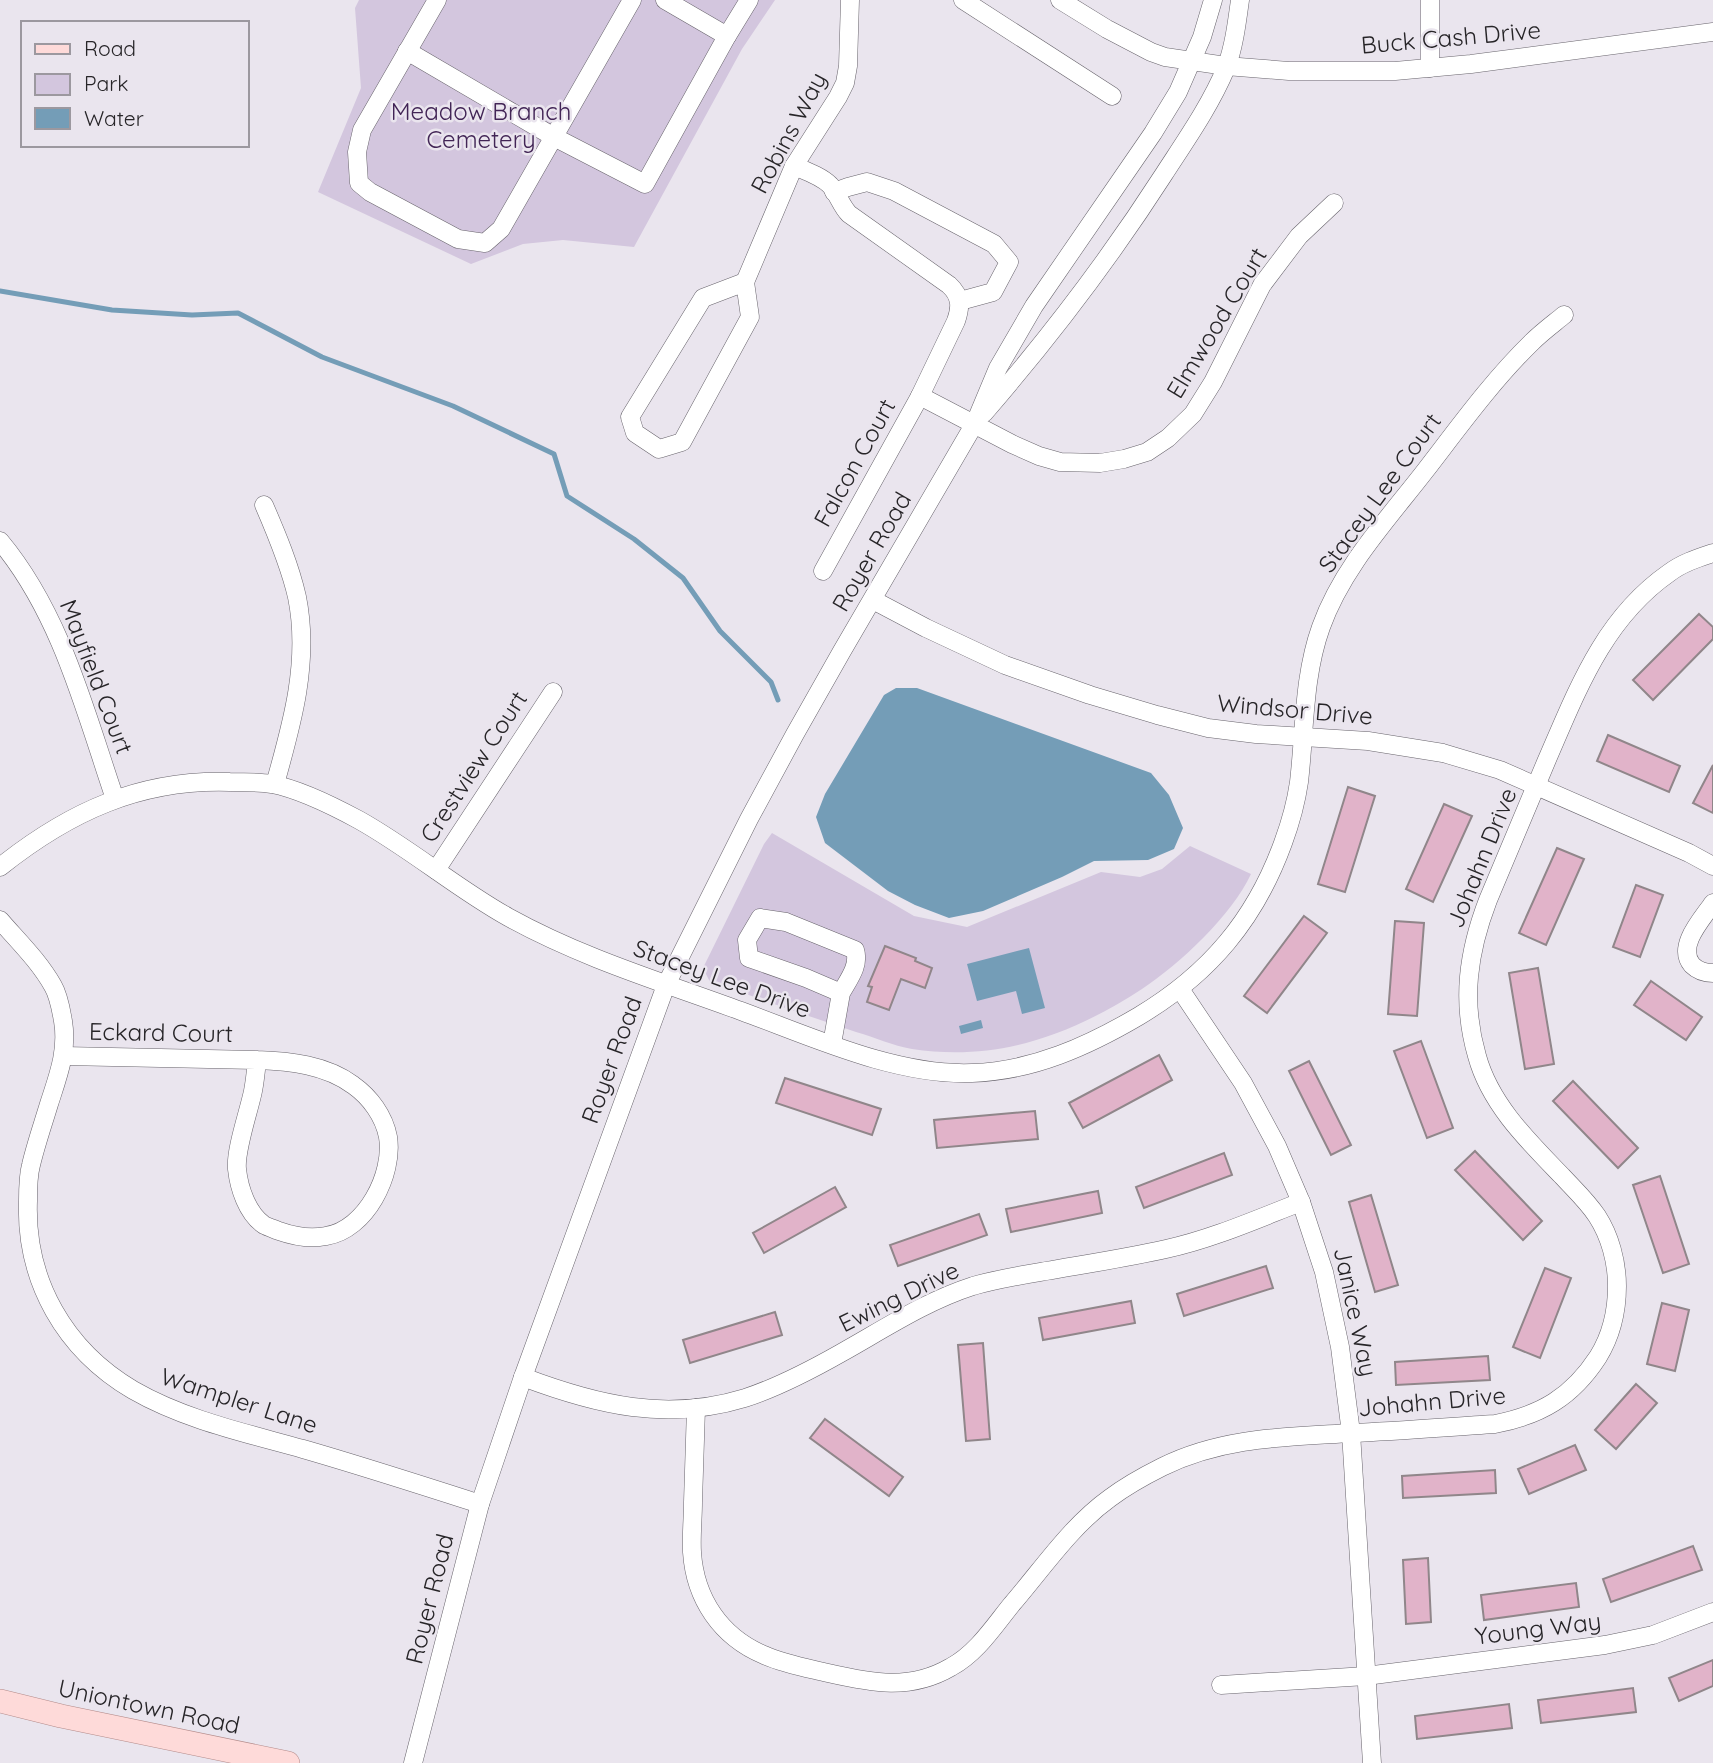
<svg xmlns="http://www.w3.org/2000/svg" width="1713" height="1763" font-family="Quicksand,sans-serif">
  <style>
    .green { fill: #d3c6de }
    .water { fill: #749db7 }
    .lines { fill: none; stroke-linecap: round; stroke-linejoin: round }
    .stream { stroke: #749db7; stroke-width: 5 }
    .building { fill: #e1b3c9; stroke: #90868a; stroke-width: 2 }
    .minor-casing { stroke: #68646c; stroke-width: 19 }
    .major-casing { stroke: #b38b8a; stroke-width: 24 }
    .minor { stroke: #fff; stroke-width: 18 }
    .major { stroke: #fedad9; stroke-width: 23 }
    .labels { text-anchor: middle; stroke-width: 5; stroke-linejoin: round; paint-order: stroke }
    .street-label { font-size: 24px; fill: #272528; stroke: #eae5ee }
    .park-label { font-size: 24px; fill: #422556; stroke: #eae5ee }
  </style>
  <rect width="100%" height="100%" fill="#eae5ee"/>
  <!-- green -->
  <g class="green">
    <polygon points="359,0 775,0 742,49 634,247 563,240 523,244 471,264 318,192 361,88 355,8"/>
    <path d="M772,833l142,83 53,11 134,-55 39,5 22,-8 28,-23 61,28c-19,41 -71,90 -109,115 -71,46 -144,73 -230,60 -19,-3 -38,-12 -56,-17 -49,-16 -97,-34 -146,-50l-7,-14 61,-124z"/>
  </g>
  <!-- water -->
  <g class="water">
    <polygon points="896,688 917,688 1151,773 1169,795 1183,828 1174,849 1148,860 1094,861 1062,877 983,911 949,918 915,905 888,891 825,843 816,817 825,794 884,695"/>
    <polygon points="1029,948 1045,1008 1022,1014 1016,991 977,1001 967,964"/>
    <polygon points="981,1020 983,1028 961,1034 959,1026"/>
  </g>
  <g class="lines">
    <!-- stream -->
    <polyline class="stream" points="0,291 112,310 192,315 238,313 322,357 453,406 554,454 567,496 634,539 683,578 720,631 771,682 778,700"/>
  </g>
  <!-- building -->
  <g class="building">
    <polygon points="1699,614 1713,627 1713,639 1653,700 1633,680"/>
    <polygon points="1608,735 1680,766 1669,792 1597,761"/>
    <polygon points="1713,765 1713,813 1693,803"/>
    <polygon points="1348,787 1375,796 1345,892 1318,884"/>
    <polygon points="1444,804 1472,816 1433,902 1406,889"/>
    <polygon points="1557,848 1584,859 1546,945 1519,933"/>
    <polygon points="1636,885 1663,895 1640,957 1613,947"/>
    <polygon points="1304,916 1327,933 1267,1013 1244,996"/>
    <polygon points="1395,921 1424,923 1417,1016 1388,1014"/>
    <polygon points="885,946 916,958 915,961 932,968 925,988 901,979 889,1010 867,1002 872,987 868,986"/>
    <polygon points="1538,968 1554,1064 1525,1069 1509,973"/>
    <polygon points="1651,981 1702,1017 1686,1040 1634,1005"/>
    <polygon points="1421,1041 1453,1128 1427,1138 1394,1051"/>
    <polygon points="1159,1055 1172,1080 1083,1128 1069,1103"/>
    <polygon points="1309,1061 1351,1145 1331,1155 1289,1071"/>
    <polygon points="785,1078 881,1109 872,1135 776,1103"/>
    <polygon points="1573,1081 1638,1148 1618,1168 1553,1101"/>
    <polygon points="1035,1111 1038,1139 937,1148 934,1120"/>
    <polygon points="1475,1151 1542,1221 1523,1240 1455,1170"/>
    <polygon points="1224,1153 1232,1175 1144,1208 1136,1187"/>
    <polygon points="1660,1176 1689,1264 1663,1273 1633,1185"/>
    <polygon points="835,1187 846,1207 764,1253 753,1233"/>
    <polygon points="1098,1191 1102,1213 1011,1232 1006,1209"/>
    <polygon points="1371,1195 1398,1285 1375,1292 1349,1202"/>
    <polygon points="979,1214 987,1235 898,1266 890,1245"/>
    <polygon points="1266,1266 1273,1288 1184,1316 1177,1294"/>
    <polygon points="1545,1268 1571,1278 1540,1358 1513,1347"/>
    <polygon points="1131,1301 1135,1323 1043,1340 1039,1318"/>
    <polygon points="1662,1303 1689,1310 1675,1371 1647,1364"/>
    <polygon points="775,1312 782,1335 690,1363 683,1340"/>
    <polygon points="983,1343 990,1439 966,1441 958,1345"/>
    <polygon points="1488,1356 1490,1380 1396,1385 1395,1362"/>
    <polygon points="1636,1384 1657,1403 1616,1449 1595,1430"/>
    <polygon points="825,1419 903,1477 889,1496 810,1438"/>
    <polygon points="1575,1445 1586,1470 1529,1494 1518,1469"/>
    <polygon points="1495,1470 1496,1493 1403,1498 1402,1476"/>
    <polygon points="1693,1546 1702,1570 1611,1602 1603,1579"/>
    <polygon points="1428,1558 1431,1622 1406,1624 1403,1560"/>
    <polygon points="1576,1583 1579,1607 1484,1620 1481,1595"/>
    <polygon points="1713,1660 1713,1686 1679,1701 1669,1678"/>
    <polygon points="1633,1688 1636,1712 1541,1723 1538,1700"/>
    <polygon points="1509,1704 1512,1728 1417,1739 1415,1716"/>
  </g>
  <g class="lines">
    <!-- minor casing -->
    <g class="minor-casing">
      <g id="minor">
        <polyline points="437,0 362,130 357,152 359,183 370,192 458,239 485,243 501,229 632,0"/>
        <polyline points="665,0 727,36"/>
        <polyline points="963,0 1112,96"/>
        <polyline points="1060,0 1107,29 1151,52 1165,57 1226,66 1289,71 1395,71 1471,64 1713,32"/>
        <polyline points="1430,0 1430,68"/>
        <polyline points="407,51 554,137 645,184 727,36 749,0"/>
        <path d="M794,166c12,5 27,10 36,19 8,9 11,21 19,29l100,71c12,11 12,22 7,36l-36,75 -97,175"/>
        <polyline points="834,192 848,187 867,182 894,191 994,244 1009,262 993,292 960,301"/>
        <polygon points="745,282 750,317 682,442 659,449 635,433 630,417 703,298"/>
        <polyline points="745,282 794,166 838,97 845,83 848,66 850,0"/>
        <polyline points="920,396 1012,444 1039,456 1060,462 1100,463 1124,459 1147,452 1168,438 1193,414 1213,382 1262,285 1299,236 1334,203"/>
        <path d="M984,413c65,-75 126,-155 180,-239 22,-34 46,-68 62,-106 8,-21 11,-46 14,-68"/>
        <path d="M264,505c13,30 26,61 33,92 13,64 -5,127 -22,187"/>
        <path d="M0,541c61,73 85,170 115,258"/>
        <polyline points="873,600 926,628 1005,665 1090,695 1157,715 1208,728 1256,734 1368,741 1443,753 1500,770 1689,853 1713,866"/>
        <path d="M0,867c69,-55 140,-88 230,-85 14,0 28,0 42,2 26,5 63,23 87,36 52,29 97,68 149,97 74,41 154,65 233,94 71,26 155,65 231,62 61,-2 116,-27 167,-57 70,-42 116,-96 144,-173 7,-19 13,-40 16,-61 6,-51 4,-105 22,-155 21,-59 66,-107 104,-156 34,-44 67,-90 107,-129 10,-10 21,-18 32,-27"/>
        <polyline points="436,870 553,692"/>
        <path d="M1713,903c-10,15 -37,43 -21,62 6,6 13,8 21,8"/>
        <path d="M0,920c18,21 39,41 53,66 6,10 8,24 10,35 5,30 -5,55 -14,83 -6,20 -13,40 -18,61 -3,11 -3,24 -3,36 -3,80 37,149 105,189 52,30 113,43 170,59 59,17 118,36 177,55"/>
        <polyline points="1180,989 1243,1083 1277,1146 1301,1202 1324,1272 1340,1347 1351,1433 1372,1763"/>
        <path d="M832,1044l9,-51 -35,-15 -57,-20 -2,-18 13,-22 26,4 69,28c5,16 -7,30 -14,43"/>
        <path d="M64,1056l193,4c33,1 69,5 96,25 17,12 31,31 35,52 6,37 -22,93 -62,99 -15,3 -33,0 -47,-5 -5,-2 -11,-4 -15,-6 -17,-12 -25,-37 -27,-56 -2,-19 12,-58 16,-78 2,-10 3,-21 4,-31"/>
        <path d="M523,1377c74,28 144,45 222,21 34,-11 66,-28 96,-45 43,-24 85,-52 132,-67 24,-7 49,-11 73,-15 40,-7 80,-13 120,-22 46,-10 91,-30 135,-47"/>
        <path d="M696,1408c-1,32 -2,63 -3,94 0,17 -2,34 -1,50 3,47 29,85 72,103 20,9 43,13 64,18 44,10 82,18 123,-6 26,-14 43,-41 61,-63 31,-36 59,-78 98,-106 16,-12 34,-22 52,-31 60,-30 124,-30 189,-34 48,-2 96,-6 144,-9 46,-9 77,-27 103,-67 13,-21 19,-46 19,-71 0,-24 -7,-50 -20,-70 -10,-15 -23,-27 -35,-40 -34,-35 -72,-72 -85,-120 -16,-55 -9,-104 11,-156 19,-46 39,-92 58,-138 31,-71 57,-143 123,-189 13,-10 29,-15 44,-20"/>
        <polyline points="1221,1685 1366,1676 1605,1645 1653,1635 1713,1612"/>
        <polyline points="413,1763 480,1504 523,1377 666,985 749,819 795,734 842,651 975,423 998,368 1034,306 1153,133 1178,92 1202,37 1213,0"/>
      </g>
    </g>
    <!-- major casing -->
    <g class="major-casing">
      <polyline id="major" points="0,1701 61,1716 288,1763"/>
    </g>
    <!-- minor -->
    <use href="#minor" class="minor"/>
    <!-- major -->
    <use href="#major" class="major"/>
  </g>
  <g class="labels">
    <!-- street labels -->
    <g class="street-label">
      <text transform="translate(1451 38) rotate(-5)" y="8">Buck Cash Drive</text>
      <text transform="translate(789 133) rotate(-62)" y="8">Robins Way</text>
      <text transform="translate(1217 323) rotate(-59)" y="8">Elmwood Court</text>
      <text transform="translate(855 463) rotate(-61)" y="8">Falcon Court</text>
      <text transform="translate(1380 493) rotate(-54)" y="8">Stacey Lee Court</text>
      <text transform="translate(872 552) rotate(-60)" y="8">Royer Road</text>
      <text transform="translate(96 677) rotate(69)" y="8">Mayfield Court</text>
      <text transform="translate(1295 710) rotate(5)" y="8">Windsor Drive</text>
      <text transform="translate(474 767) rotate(-57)" y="8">Crestview Court</text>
      <text transform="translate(1482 858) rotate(-68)" y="8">Johahn Drive</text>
      <text transform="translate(722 979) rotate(20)" y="8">Stacey Lee Drive</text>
      <text transform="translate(161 1033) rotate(1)" y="8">Eckard Court</text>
      <text transform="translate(612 1060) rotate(-70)" y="8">Royer Road</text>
      <text transform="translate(899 1297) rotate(-26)" y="8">Ewing Drive</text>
      <text transform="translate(1355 1312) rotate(78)" y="8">Janice Way</text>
      <text transform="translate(239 1401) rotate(18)" y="8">Wampler Lane</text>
      <text transform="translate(1432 1402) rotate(-5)" y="8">Johahn Drive</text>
      <text transform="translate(430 1599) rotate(-76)" y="8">Royer Road</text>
      <text transform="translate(1538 1629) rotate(-7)" y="8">Young Way</text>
      <text transform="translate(149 1707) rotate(12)" y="8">Uniontown Road</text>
    </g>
    <!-- park labels -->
    <g class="park-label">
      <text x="481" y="120">Meadow Branch<tspan x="481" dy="28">Cemetery</tspan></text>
    </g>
  </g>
  <!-- legend -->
  <rect x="21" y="21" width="228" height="126" fill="#eae5ee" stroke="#9c989f" stroke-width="2"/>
  <rect x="35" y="44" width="35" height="10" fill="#fedad9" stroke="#9c989f" stroke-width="2"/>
  <text x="84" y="56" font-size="21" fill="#272528">Road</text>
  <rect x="35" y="74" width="35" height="21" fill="#d3c6de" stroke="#9c989f" stroke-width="2"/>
  <text x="84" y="91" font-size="21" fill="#272528">Park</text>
  <rect x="35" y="108" width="35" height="21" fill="#749db7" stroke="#9c989f" stroke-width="2"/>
  <text x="84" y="126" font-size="21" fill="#272528">Water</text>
</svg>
